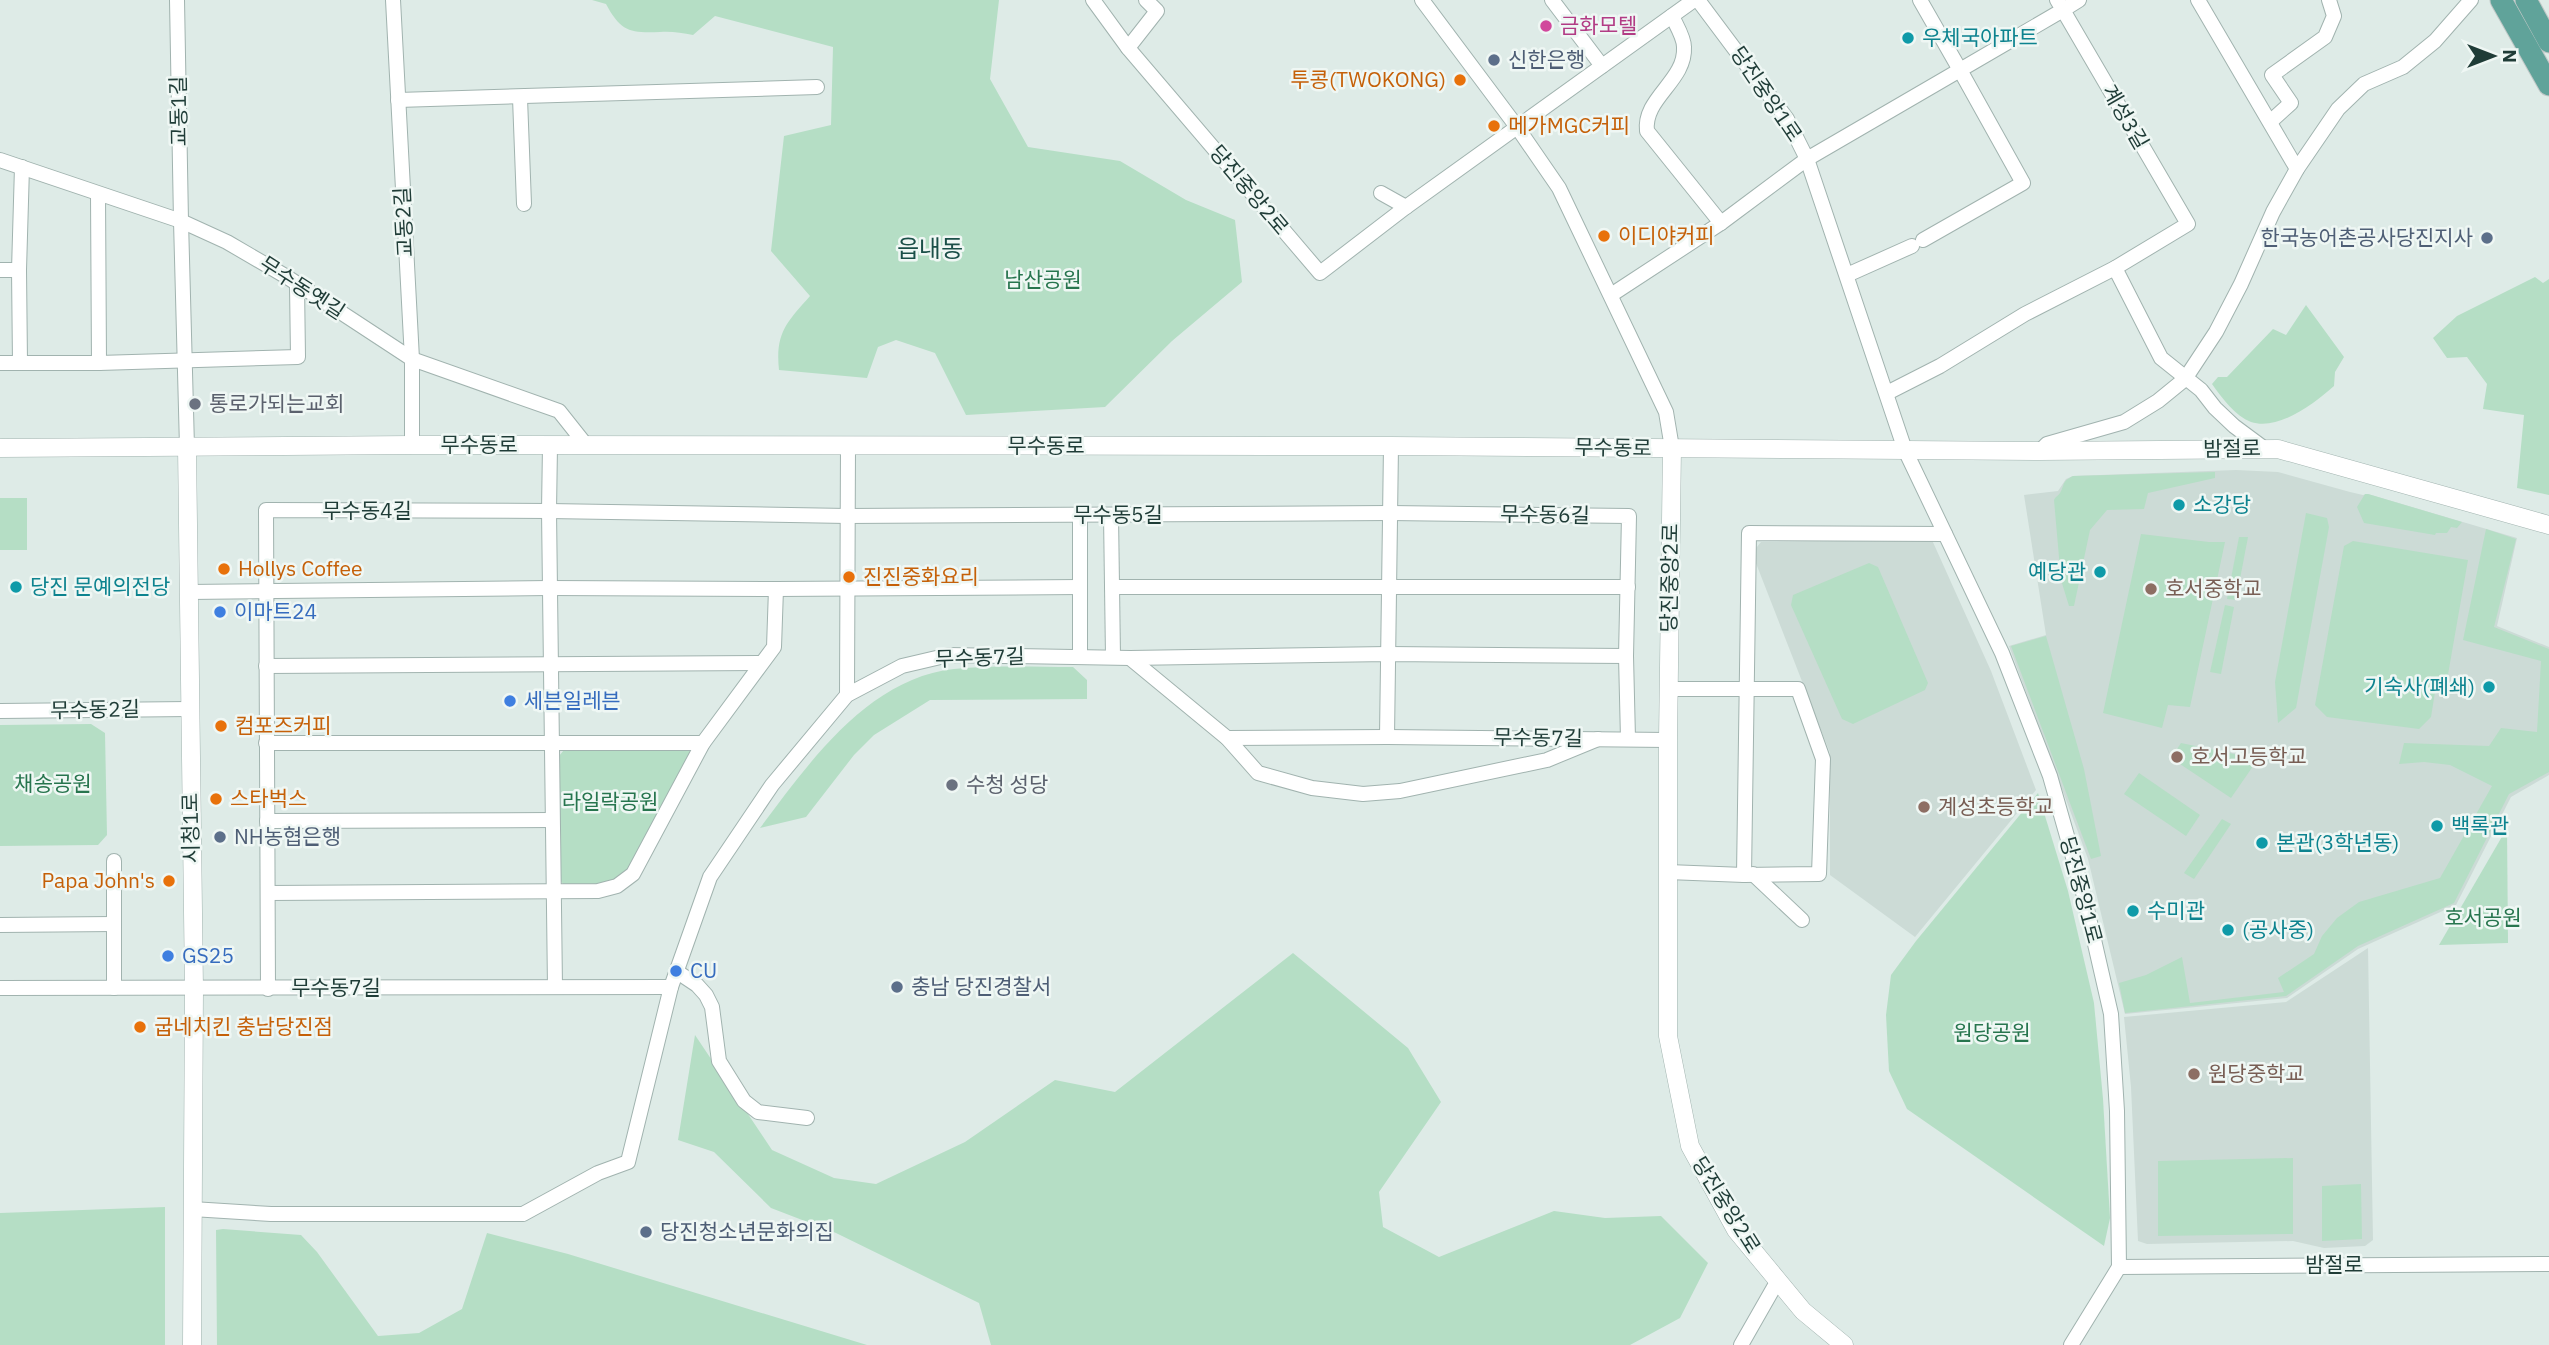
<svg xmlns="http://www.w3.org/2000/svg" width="2549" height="1345" font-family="'IBM Plex Sans','Noto Sans KR',sans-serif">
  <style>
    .built { fill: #ccdbd6 }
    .green { fill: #b5dec5 }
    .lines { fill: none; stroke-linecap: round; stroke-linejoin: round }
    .minor-casing { stroke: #a1b3af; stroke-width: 16 }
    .tertiary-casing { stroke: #a1b3af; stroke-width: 19 }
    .primary-casing { stroke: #c0c8c7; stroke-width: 23 }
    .minor { stroke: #fff; stroke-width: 14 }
    .tertiary { stroke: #fff; stroke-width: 18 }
    .primary { stroke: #60a39a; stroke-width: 21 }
    .hotel-dot { fill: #d1479c; stroke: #eff7f4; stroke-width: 2.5 }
    .culture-dot { fill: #0f9aa8; stroke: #eff7f4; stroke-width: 2.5 }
    .service-dot { fill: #5c6f8a; stroke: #eff7f4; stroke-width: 2.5 }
    .food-dot { fill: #e8710a; stroke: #eff7f4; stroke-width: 2.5 }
    .worship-dot { fill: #6b7280; stroke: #eff7f4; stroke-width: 2.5 }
    .education-dot { fill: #8d6e63; stroke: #eff7f4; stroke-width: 2.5 }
    .shop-dot { fill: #3f7fe0; stroke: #eff7f4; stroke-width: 2.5 }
    .labels { text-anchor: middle; stroke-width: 5; stroke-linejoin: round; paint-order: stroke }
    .hotel-label { font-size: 21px; fill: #b23c85; stroke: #eff7f4; text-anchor: start }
    .culture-label { font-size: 21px; fill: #0d838f; stroke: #eff7f4; text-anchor: start }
    .service-label { font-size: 21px; fill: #4e5e75; stroke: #eff7f4; text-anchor: start }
    .food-label { font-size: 21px; fill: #c56008; stroke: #eff7f4; text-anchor: start }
    .street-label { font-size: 21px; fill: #1f3c37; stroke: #eff7f4 }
    .park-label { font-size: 21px; fill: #27754e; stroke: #eff7f4 }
    .worship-label { font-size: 21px; fill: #5b616d; stroke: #eff7f4; text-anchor: start }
    .education-label { font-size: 21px; fill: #785e54; stroke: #eff7f4; text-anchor: start }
    .shop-label { font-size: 21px; fill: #366cbe; stroke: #eff7f4; text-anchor: start }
    .quarter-label { font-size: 24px; fill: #1a4f48; stroke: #eff7f4 }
  </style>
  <rect width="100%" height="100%" fill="#deebe7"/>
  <!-- built -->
  <g class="built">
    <polygon points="2236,470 2278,472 2350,492 2363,495 2368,494 2517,538 2497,626 2549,647 2549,775 2511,797 2456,905 2358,949 2287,998 2125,1014 2088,859 2009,646 2046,635 2024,495 2058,491 2066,479 2073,476"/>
    <polygon points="1932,540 1991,671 2036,790 1915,937 1830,875 1830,753 1752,553 1761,542"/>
    <polygon points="2368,948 2373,1240 2365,1246 2324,1248 2293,1241 2147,1244 2138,1241 2131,1087 2124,1017 2286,1002"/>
  </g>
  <!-- green -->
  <g class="green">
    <path d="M592,0h407l-9,79 38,68 92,14 66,39 49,20 7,62 -70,59 -67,66 -139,8 -31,-62 -39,-13 -18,7 -11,31 -88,-8c-4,-37 8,-48 31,-74l-39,-45 13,-115 47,-11 2,-78 -118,-31 -22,19c-11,-2 -22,-4 -33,-3 -30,1 -39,0 -54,-28z"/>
    <polygon points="2535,277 2543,283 2549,279 2549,495 2517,488 2524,415 2483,409 2487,384 2467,357 2447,358 2433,338 2457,316"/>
    <path d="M2306,305l38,52 -9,15 -1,14c-19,17 -55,45 -83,36 -16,-6 -29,-24 -39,-38l6,-7h9l46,-48 13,6z"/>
    <path d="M2215,472v6l-67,15 -4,16 -37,1 -17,20 -16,76h-5l-8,-26 -7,-80c1,-3 4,-4 6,-7 5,-8 1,-11 13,-17z"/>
    <polygon points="2365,494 2368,494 2462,522 2457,528 2451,527 2447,533 2436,533 2435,535 2364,523 2357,507"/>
    <rect x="0" y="498" width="27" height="52"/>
    <polygon points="2306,513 2327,518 2329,527 2296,708 2278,723 2275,682"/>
    <polygon points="2486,529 2516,539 2494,627 2549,649 2549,772 2509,794 2454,903 2358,946 2286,996 2125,1013 2119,983 2146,975 2182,957 2190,1003 2284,992 2278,978 2314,954 2322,936 2337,918 2359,902 2440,878 2492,786 2450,765 2424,762 2399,764 2404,743 2489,746 2501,728 2537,732 2541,661 2463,640"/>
    <polygon points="2141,534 2209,542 2225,542 2190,707 2168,705 2162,728 2103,713"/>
    <polygon points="2239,537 2248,537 2236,600 2227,599"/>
    <polygon points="2353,541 2468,560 2446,686 2436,686 2431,717 2419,729 2327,717 2315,705 2344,546"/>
    <polygon points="1869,563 1878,567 1928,683 1925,690 1853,724 1842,719 1791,605 1793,595"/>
    <polygon points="2225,605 2234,607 2221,674 2210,672"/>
    <polygon points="2046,636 2084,769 2101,856 2091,859 2011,646"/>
    <path d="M1073,667l14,13v19l-157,1 -56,35 -20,20 -48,62 -46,11c48,-64 108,-150 194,-159 39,-4 80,-2 119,-2z"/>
    <polygon points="91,724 105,733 107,835 98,845 0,846 0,725"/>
    <polygon points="2181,743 2258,759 2231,798 2171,758"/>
    <polygon points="693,749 632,873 616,884 564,885 560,880 559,756 564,750"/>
    <polygon points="2139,773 2200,815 2186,836 2124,794"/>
    <polygon points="2038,793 2068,891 2094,1003 2103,1099 2110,1218 2104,1246 1907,1109 1889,1071 1886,1015 1891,975 1916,941"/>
    <polygon points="2222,819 2231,824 2194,879 2184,873"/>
    <polygon points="2507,828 2508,943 2439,945"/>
    <polygon points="1293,953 1408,1048 1441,1102 1379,1192 1383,1227 1439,1257 1554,1211 1605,1218 1661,1216 1708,1263 1680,1318 1630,1345 991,1345 979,1303 836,1233 771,1208 714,1152 678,1140 695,1035 772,1150 834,1178 876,1184 965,1142 1055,1080 1115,1092"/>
    <polygon points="2293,1158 2293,1234 2158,1236 2158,1161"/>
    <polygon points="2361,1184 2362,1239 2322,1241 2322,1186"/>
    <polygon points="165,1207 165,1345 0,1345 0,1213"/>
    <polygon points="223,1229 301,1235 317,1252 378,1336 419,1333 462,1309 487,1233 568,1254 867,1345 217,1345 216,1230"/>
  </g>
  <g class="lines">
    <!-- minor casing -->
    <g class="minor-casing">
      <g id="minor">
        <polyline points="177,0 181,221 187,447"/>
        <polyline points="393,0 412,359 412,445"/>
        <polyline points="1093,0 1128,48 1320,273 1406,207 1694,0"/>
        <polyline points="1422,0 1517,127 1559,188 1666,412 1672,448"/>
        <polyline points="1552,0 1602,66"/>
        <polyline points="1698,0 1787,119 1807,159 1905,450 2002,653 2050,776 2084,896 2111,1014 2117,1111 2119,1267"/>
        <polyline points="2198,0 2297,169"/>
        <path d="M1672,16c4,9 12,21 12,31 2,34 -41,51 -37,84l74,92"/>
        <polyline points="1128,48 1157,11 1146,0"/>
        <polyline points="520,98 524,204"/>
        <polyline points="398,100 817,87"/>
        <polyline points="2270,122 2291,103 2272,75 2325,37 2334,16 2329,0"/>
        <polyline points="0,160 181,221 227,242 287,277 412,359 559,411 586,445"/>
        <polyline points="1381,193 1406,207"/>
        <polyline points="98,194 99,363"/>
        <polyline points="1923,240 2023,183 1960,70 2063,10 2057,0"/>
        <polyline points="2115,268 2161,358 2201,390 2215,408 2234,426 2265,449"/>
        <polyline points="0,270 19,270"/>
        <polyline points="1847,275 1912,246"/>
        <polyline points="1611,295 1721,223 1807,159 1960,70 1920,0"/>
        <polyline points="0,363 99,363 298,357 297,285"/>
        <polyline points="20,363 19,270 22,167"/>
        <polyline points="1887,393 1940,366 2025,314 2115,268 2188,224 2063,10 2079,0"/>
        <polyline points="550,446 549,511 555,987"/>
        <polyline points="2040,451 2047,444 2124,422 2158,401 2185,379 2216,332 2241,284 2273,212 2297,169 2338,109 2364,84 2403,67 2435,41 2471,0"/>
        <polyline points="1111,515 1113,657"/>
        <polyline points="1112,587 1628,587"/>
        <polyline points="189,592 549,588 776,589 1080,587"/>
        <polyline points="1080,656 1080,515"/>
        <polyline points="1130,658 1227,738 1258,773 1312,788 1363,794 1400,791 1547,760 1598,739"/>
        <polyline points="266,666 760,663"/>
        <polyline points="847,695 848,446"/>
        <polyline points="0,711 189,709"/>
        <polyline points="1387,737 1391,446"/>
        <polyline points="1227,738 1387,737 1668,740"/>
        <polyline points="266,743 703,743"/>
        <polyline points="267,821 552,820"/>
        <polyline points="114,861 114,988"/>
        <polyline points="1668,872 1744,875 1819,874 1823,759 1798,689 1669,689"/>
        <polyline points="1753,874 1802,920"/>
        <polyline points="1744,875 1749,533 1945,534"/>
        <polyline points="268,893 598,891 617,886 633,874 703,743 774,647 776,589"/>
        <polyline points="0,925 114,924"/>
        <polyline points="676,971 697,985 706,995 712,1007 719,1061 744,1101 758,1112 807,1118"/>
        <polyline points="0,988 671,987"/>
        <polyline points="268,989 266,510 549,511 847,516 1390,513 1629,516 1626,656 1628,739"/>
        <polyline points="192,1209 271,1214 523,1214 598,1173 628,1162 671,987 710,877 772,785 847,695 902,666 949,655 1130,658 1388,654 1626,656"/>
        <polyline points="2119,1267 2549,1264"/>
        <polyline points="1741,1345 1777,1282"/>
        <polyline points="2071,1345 2119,1267"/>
      </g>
    </g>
    <!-- tertiary casing -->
    <g class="tertiary-casing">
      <g id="tertiary">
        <polyline points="187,447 194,989 192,1345"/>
        <polyline points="0,448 412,445 1391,446 2040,451 2278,449 2549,525"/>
        <polyline points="1672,448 1668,740 1668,1036 1690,1146 1736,1230 1803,1311 1844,1345"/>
      </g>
    </g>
    <!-- primary casing -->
    <g class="primary-casing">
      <g id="primary">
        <polyline points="2501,0 2549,85"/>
        <polyline points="2526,0 2549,42"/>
      </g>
    </g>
    <!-- minor -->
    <use href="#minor" class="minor"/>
    <!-- tertiary -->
    <use href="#tertiary" class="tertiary"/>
    <!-- primary -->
    <use href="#primary" class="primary"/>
  </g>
  <!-- markers -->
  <circle class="hotel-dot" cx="1546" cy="26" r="7"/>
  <g class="culture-dot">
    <circle cx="1908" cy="38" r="7"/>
    <circle cx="2179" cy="505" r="7"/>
    <circle cx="2100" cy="572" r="7"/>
    <circle cx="16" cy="587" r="7"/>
    <circle cx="2489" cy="687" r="7"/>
    <circle cx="2437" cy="826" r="7"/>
    <circle cx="2262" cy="843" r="7"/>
    <circle cx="2133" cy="911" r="7"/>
    <circle cx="2228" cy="930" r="7"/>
  </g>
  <g class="service-dot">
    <circle cx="1494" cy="60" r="7"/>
    <circle cx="2487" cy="238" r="7"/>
    <circle cx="220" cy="837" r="7"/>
    <circle cx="897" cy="987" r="7"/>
    <circle cx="646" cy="1232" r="7"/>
  </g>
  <g class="food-dot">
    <circle cx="1460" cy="80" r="7"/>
    <circle cx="1494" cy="126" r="7"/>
    <circle cx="1604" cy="236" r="7"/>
    <circle cx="224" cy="569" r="7"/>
    <circle cx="849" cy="577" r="7"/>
    <circle cx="221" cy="726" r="7"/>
    <circle cx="216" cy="799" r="7"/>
    <circle cx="169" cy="881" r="7"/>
    <circle cx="140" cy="1027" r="7"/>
  </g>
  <g class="worship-dot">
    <circle cx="195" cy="404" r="7"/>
    <circle cx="952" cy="785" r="7"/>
  </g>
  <g class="education-dot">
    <circle cx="2151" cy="589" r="7"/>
    <circle cx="2177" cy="757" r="7"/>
    <circle cx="1924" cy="807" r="7"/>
    <circle cx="2194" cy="1074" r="7"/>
  </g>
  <g class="shop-dot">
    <circle cx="220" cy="612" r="7"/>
    <circle cx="510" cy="701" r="7"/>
    <circle cx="168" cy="956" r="7"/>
    <circle cx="676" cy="971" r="7"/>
  </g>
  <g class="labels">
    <!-- hotel labels -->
    <g class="hotel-label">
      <text x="1560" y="33">금화모텔</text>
    </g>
    <!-- culture labels -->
    <g class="culture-label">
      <text x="1922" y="45">우체국아파트</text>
      <text x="2193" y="512">소강당</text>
      <text x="2086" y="579" text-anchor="end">예당관</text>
      <text x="30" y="594">당진 문예의전당</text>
      <text x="2475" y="694" text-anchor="end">기숙사(폐쇄)</text>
      <text x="2451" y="833">백록관</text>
      <text x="2276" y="850">본관(3학년동)</text>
      <text x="2147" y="918">수미관</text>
      <text x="2242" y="937">(공사중)</text>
    </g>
    <!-- service labels -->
    <g class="service-label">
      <text x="1508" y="67">신한은행</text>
      <text x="2473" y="245" text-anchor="end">한국농어촌공사당진지사</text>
      <text x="234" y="844">NH농협은행</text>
      <text x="911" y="994">충남 당진경찰서</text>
      <text x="660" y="1239">당진청소년문화의집</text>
    </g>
    <!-- food labels -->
    <g class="food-label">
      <text x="1446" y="87" text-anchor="end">투콩(TWOKONG)</text>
      <text x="1508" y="133">메가MGC커피</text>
      <text x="1618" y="243">이디야커피</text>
      <text x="238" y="576">Hollys Coffee</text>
      <text x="863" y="584">진진중화요리</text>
      <text x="235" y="733">컴포즈커피</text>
      <text x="230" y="806">스타벅스</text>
      <text x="155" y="888" text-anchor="end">Papa John's</text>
      <text x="154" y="1034">굽네치킨 충남당진점</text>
    </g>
    <!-- street labels -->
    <g class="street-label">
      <text transform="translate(1766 94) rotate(56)" y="7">당진중앙1로</text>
      <text transform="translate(179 111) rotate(-91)" y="7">교동1길</text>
      <text transform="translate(2125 117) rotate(60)" y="7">계성3길</text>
      <text transform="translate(1249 190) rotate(50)" y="7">당진중앙2로</text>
      <text transform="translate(404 222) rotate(-93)" y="7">교동2길</text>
      <text transform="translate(302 288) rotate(33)" y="7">무수동옛길</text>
      <text x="479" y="452">무수동로</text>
      <text x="1046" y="453">무수동로</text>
      <text transform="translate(1613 448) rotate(1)" y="7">무수동로</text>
      <text transform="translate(2232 449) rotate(-1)" y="7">밤절로</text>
      <text x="367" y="518">무수동4길</text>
      <text x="1118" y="522">무수동5길</text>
      <text transform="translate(1545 515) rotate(1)" y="7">무수동6길</text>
      <text transform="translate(1670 578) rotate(-89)" y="7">당진중앙2로</text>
      <text transform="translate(980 658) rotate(-2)" y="7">무수동7길</text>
      <text transform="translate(95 710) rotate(-1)" y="7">무수동2길</text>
      <text transform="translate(1538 738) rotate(1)" y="7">무수동7길</text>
      <text transform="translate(191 828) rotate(-91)" y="7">시청1로</text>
      <text transform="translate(2081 890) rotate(75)" y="7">당진중앙1로</text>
      <text x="336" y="995">무수동7길</text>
      <text transform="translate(1726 1205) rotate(58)" y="7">당진중앙2로</text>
      <text x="2334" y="1272">밤절로</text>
    </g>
    <!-- park labels -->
    <g class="park-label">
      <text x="1043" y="287">남산공원</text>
      <text x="53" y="791">채송공원</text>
      <text x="610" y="809">라일락공원</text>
      <text x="2483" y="925">호서공원</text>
      <text x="1992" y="1040">원당공원</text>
    </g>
    <!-- worship labels -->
    <g class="worship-label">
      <text x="209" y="411">통로가되는교회</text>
      <text x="966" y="792">수청 성당</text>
    </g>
    <!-- education labels -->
    <g class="education-label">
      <text x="2165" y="596">호서중학교</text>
      <text x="2191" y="764">호서고등학교</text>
      <text x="1938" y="814">계성초등학교</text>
      <text x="2208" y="1081">원당중학교</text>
    </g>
    <!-- shop labels -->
    <g class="shop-label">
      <text x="234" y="619">이마트24</text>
      <text x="524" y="708">세븐일레븐</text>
      <text x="182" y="963">GS25</text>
      <text x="690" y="978">CU</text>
    </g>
    <!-- quarter labels -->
    <g class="quarter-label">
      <text x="930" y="257">읍내동</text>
    </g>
  </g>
  <!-- north arrow -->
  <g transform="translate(2493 56) rotate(90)" stroke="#eff7f4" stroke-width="5" paint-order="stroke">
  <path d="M0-5L12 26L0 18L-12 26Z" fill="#1f3c37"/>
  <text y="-10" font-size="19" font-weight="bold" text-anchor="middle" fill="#1f3c37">N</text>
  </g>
</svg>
